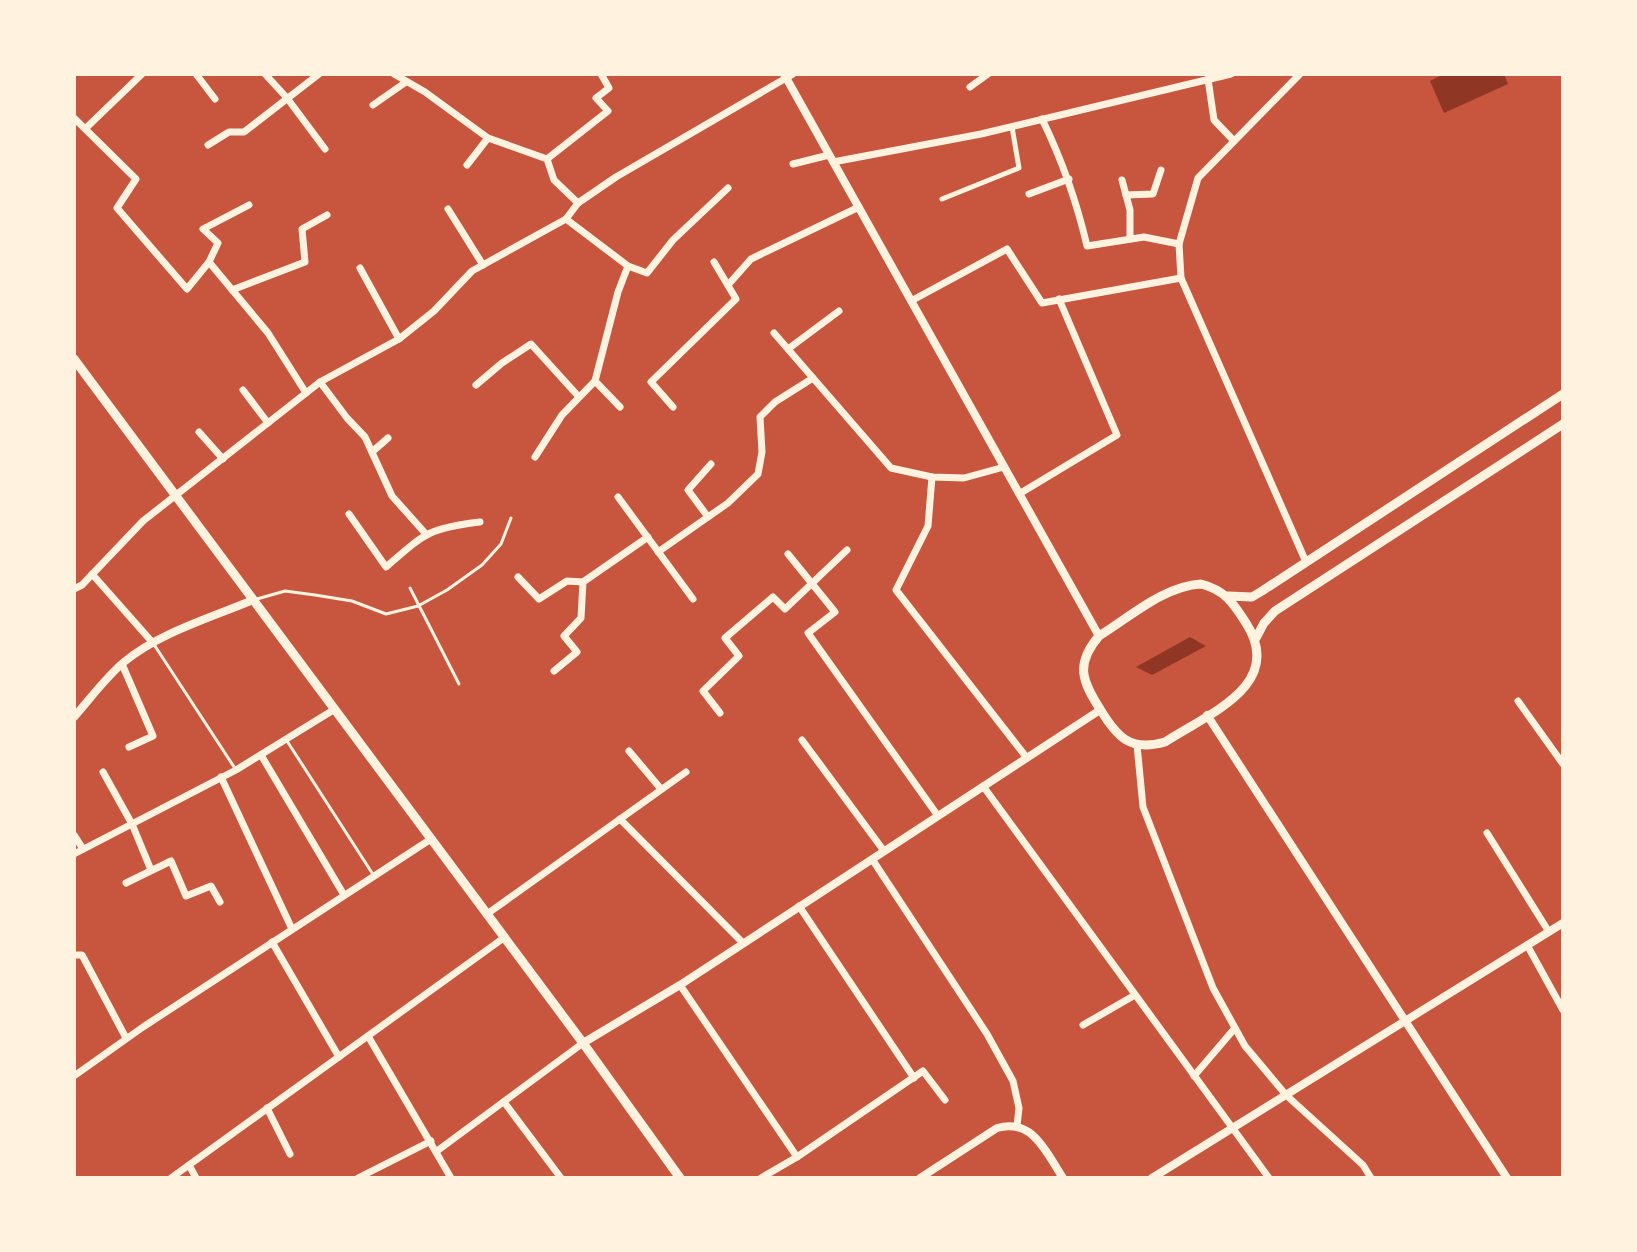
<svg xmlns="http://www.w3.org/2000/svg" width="1637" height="1252" font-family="'Roboto Condensed',sans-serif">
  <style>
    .water { fill: #8f3625 }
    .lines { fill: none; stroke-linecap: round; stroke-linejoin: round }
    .service { stroke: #fff3e0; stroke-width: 3 }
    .pedestrian { stroke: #fff3e0; stroke-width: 5 }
    .minor { stroke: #fff3e0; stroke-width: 7 }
    .tertiary { stroke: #fff3e0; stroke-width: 8 }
    .secondary { stroke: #fff3e0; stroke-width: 9 }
  </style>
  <rect width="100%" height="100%" fill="#c8553d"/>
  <!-- water -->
  <g class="water">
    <polygon points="1444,74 1504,74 1508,84 1444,113 1430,81"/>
    <polygon points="1190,637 1206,646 1152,675 1136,667"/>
  </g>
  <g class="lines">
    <!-- service -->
    <g class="service">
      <polyline points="410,588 459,684"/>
      <polyline points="257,599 285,591 315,595 352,601 386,614 418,606 447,590 482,565 501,544 511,518"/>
      <polyline points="153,643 236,770"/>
      <polyline points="287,741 374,876"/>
    </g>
    <!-- pedestrian -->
    <polyline class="pedestrian" points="942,199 1019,168 1012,127"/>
    <!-- minor -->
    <g class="minor">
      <polyline points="196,74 215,99"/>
      <polyline points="265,74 287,98 325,149"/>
      <polyline points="394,74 425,92 488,138 547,159 554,180 578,203"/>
      <polyline points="1300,74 1198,178 1179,244 1181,278 1306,562"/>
      <polyline points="1208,79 1214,120 1234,141"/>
      <polyline points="970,87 988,74"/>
      <polyline points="373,105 406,82"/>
      <polyline points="74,118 136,179 117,208 187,289 209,262 218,243 203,229 249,205"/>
      <path d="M1042,119c21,43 34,80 45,127l57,-9 35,7"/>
      <polyline points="86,128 142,74"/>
      <polyline points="208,145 229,132 244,132 319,74"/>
      <polyline points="547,159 608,111 596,98 609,88 601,74"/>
      <polyline points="833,162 981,134 1231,74"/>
      <polyline points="793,164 829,155"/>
      <polyline points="467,165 488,138"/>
      <polyline points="1122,180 1130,210 1130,239"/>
      <polyline points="1029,194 1069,179"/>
      <polyline points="1126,195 1153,194 1161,170"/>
      <polyline points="448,209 483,265"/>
      <polyline points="209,262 268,333 306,393"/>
      <polyline points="628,266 647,273 673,240 728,188"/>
      <polyline points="360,268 399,339"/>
      <polyline points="728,285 751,259 859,207"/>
      <polyline points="232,290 305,262 302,229 327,215"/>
      <polyline points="911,301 1007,249 1042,303 1181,278"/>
      <polyline points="774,333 891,468 932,477 964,478 1004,467"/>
      <polyline points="788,349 839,311"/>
      <polyline points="595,381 620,407"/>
      <polyline points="320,382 347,418 365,437 392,496 425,533"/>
      <polyline points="476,385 502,363 531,344 579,397"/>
      <polyline points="243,390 268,423"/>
      <polyline points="673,407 651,382 736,299 714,262"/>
      <polyline points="199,432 223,459"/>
      <polyline points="372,452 388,438"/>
      <polyline points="535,457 562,415 595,381 618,292 628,266 566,219"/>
      <polyline points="932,477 928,526 896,590 1027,758"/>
      <polyline points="1019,494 1117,435 1059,299"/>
      <polyline points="618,497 693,599"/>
      <path d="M349,514l37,53c38,-33 42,-39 94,-45"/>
      <polyline points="708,517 688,490 711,464"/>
      <polyline points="658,552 728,503 758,474 762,452 760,417 775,402 813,378"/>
      <polyline points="788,554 835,612 808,633 938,816"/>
      <polyline points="92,574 153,643"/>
      <polyline points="518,577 539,599 567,581 583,582"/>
      <polyline points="74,589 82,585 143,521 320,382 399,339 434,311 472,271 566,219 578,203 616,177 793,74"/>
      <polyline points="122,664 153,736 129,747"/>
      <polyline points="554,671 577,652 564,636 581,618 583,582 648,537"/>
      <polyline points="1518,701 1563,764"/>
      <polyline points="720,713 703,691 739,656 725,638 773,597 785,609 847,550"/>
      <polyline points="802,740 884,851"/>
      <polyline points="1137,745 1143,807 1213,988 1245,1046 1286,1095 1363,1165 1371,1178"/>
      <polyline points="629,751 661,789"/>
      <polyline points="261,755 344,895"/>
      <polyline points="103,772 132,824 151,870"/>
      <polyline points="221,777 292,929"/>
      <polyline points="983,786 1269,1178"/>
      <polyline points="620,819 743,943"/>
      <polyline points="1487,833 1549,932"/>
      <polyline points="74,835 83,849"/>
      <polyline points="74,854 236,770 335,709"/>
      <polyline points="872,859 987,1034 1013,1081 1019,1108 1017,1126"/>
      <polyline points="126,883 171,861 186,896 211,886 220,902"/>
      <polyline points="799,906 914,1078"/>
      <polyline points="487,914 686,772"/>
      <polyline points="272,942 339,1057"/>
      <polyline points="1527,945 1563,1010"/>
      <polyline points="74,955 82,955 126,1038"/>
      <polyline points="680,985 797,1157"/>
      <polyline points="1083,1025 1135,995"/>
      <polyline points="368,1036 451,1178"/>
      <polyline points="74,1076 143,1027 431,839"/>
      <polyline points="1194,1076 1235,1028"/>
      <polyline points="504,1102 561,1178"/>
      <polyline points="267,1108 290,1154"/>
      <polyline points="437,1151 583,1043"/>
      <polyline points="189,1165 196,1178"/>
      <polyline points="171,1178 505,937"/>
      <polyline points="358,1178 431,1141"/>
      <polyline points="761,1178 797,1157 923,1071 945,1100"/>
    </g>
    <!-- tertiary -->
    <g class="tertiary">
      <polyline points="784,74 1099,636"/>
      <polyline points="1207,715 1507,1178"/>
      <path d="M74,717c16,-18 32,-40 50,-55 37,-30 86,-44 129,-62"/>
      <polyline points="583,1043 680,985 1100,710"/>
      <path d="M920,1178l77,-50c36,-10 49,24 66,50"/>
      <polyline points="1152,1178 1563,923"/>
    </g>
    <!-- secondary -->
    <g class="secondary">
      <polyline points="74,359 583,1043 680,1178"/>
      <path d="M1201,584c24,6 32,19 45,39 40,62 -38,91 -81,119 -35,10 -48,-5 -65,-33 -18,-28 -25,-45 -1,-73 31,-19 65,-50 102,-52z"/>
      <polyline points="1228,596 1252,597 1262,591 1563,394"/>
      <polyline points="1256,638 1264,623 1275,611 1563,424"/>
    </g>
  </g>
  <!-- border -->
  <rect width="1637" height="1252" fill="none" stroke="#fff3e0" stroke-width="152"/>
</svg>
